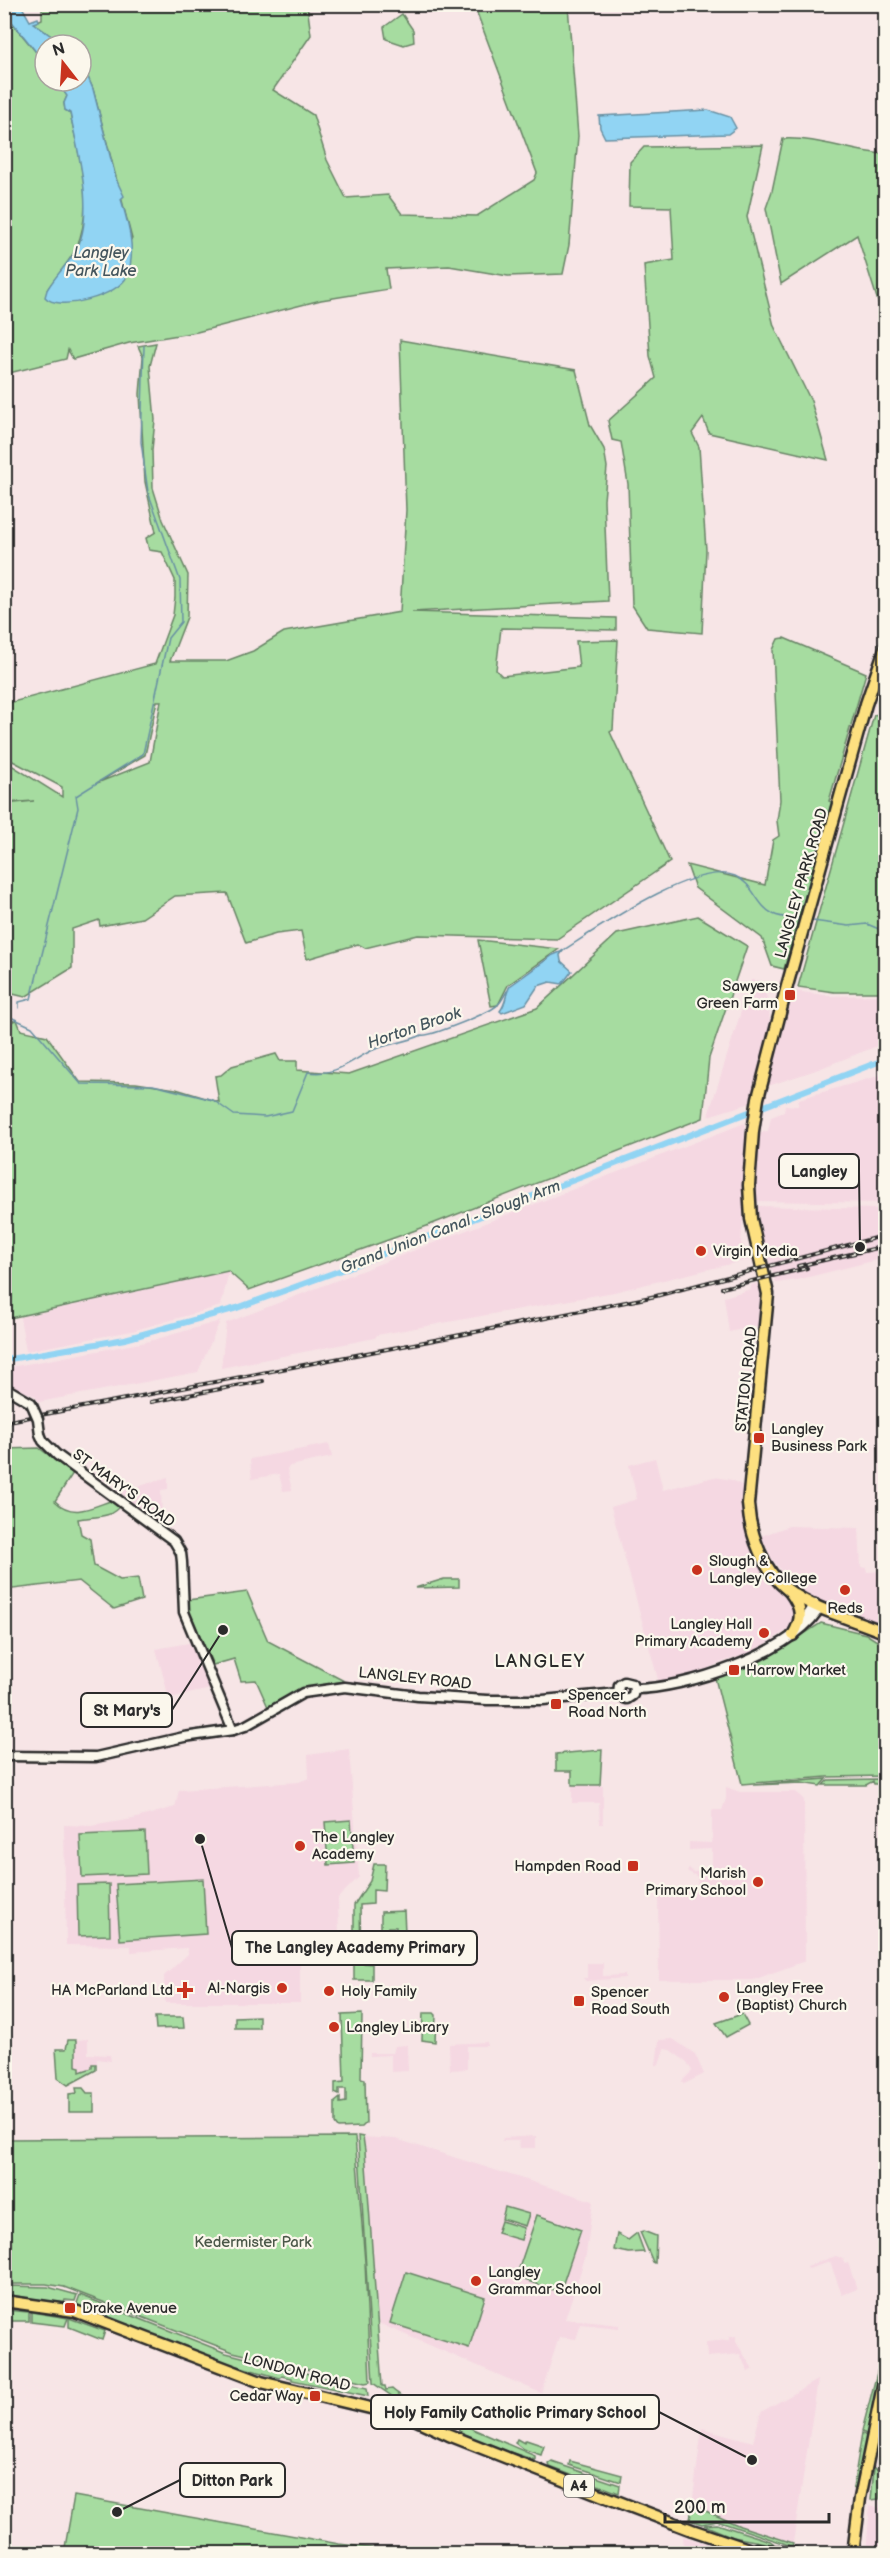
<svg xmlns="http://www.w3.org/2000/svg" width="890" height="2558" font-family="'Balsamiq Sans',sans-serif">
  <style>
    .built { fill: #f5d8e2 }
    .green { fill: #a6dca0; stroke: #688466; stroke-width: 1.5; fill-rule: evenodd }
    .water { fill: #91d4f3; stroke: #6890a3; stroke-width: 1.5 }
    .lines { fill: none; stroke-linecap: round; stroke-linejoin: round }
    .stream { stroke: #6890a3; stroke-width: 1.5 }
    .canal { stroke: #91d4f3; stroke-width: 6 }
    .minor-casing { stroke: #2b2b2b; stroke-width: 13 }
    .major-casing { stroke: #2b2b2b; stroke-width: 15 }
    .minor { stroke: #fbf7ec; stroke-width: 8 }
    .major { stroke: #fde080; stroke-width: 10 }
    .rail-casing { stroke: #2b2b2b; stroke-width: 4 }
    .rail { stroke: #fbf7ec; stroke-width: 1.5; stroke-dasharray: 4.5; stroke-linecap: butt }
    .minor-bridge-casing { stroke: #2b2b2b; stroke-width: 13; stroke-linecap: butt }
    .minor-bridge { stroke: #fbf7ec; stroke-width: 8 }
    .poi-dot { fill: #c8321e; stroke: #fbf7ec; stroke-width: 2 }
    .labels { text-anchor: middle; stroke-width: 4.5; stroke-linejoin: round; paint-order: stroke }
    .shield { fill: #fbf7ec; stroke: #696865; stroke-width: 1.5 }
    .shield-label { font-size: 14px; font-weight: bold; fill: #2b2b2b }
    .street-label { font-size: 15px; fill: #2b2b2b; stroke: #fbf7ec }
    .poi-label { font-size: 15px; fill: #2b2b2b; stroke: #fbf7ec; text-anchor: start }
    .park-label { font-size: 15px; fill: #4a5748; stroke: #fbf7ec }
    .water-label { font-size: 16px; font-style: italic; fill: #44555d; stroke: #fbf7ec }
    .quarter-label { font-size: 18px; letter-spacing: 1.5px; fill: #2b2b2b; stroke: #fbf7ec }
    .leader { fill: none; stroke: #2b2b2b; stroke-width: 2 }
    .callout-dot { fill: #2b2b2b; stroke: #fbf7ec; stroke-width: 2 }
    .callout { fill: #fbf7ec; stroke: #2b2b2b; stroke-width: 2 }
    .callout-label { font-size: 16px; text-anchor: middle; font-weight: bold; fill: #2b2b2b }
  </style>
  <rect width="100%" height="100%" fill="#f7e5e6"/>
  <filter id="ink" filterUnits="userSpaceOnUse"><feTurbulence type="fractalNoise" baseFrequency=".0167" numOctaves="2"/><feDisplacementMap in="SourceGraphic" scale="12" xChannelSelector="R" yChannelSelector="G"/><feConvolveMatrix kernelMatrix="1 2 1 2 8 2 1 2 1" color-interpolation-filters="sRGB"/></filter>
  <g filter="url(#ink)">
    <!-- built -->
    <g class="built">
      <polygon points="751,980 762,981 769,1005 770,1026 751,1103 708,1116"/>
      <polygon points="794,991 832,996 885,995 885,1043 816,1070 768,1086"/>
      <polygon points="885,1074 885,1203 754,1201 756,1133 768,1131 771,1117 784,1112 785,1105 798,1106 799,1099"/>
      <polygon points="745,1123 744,1205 741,1243 751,1259 614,1292 377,1335 375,1338 221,1368 226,1323"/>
      <polygon points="757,1206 875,1209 885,1206 885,1258 797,1280 776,1283 763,1243"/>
      <polygon points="229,1271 221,1306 132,1331 26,1351 20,1317"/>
      <polygon points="759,1283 765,1310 762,1325 729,1332 724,1297 751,1289 750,1285"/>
      <polygon points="220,1321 198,1372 39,1402 35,1396 5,1383 5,1368 146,1342"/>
      <polygon points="329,1444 332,1457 290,1466 287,1469 292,1490 283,1491 279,1474 252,1479 250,1459"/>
      <polygon points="655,1458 663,1490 714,1477 732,1480 743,1486 746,1485 770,1578 793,1607 795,1616 793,1626 752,1653 722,1662 698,1673 659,1683 611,1507 637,1499 629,1465"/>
      <polygon points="168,1477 168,1489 161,1490 162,1519 159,1523 131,1503 121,1492"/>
      <polygon points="789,1526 859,1528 861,1567 866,1568 867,1572 885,1571 885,1625 862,1618 858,1611 827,1605 799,1593 772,1559 761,1536"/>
      <polygon points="194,1642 211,1689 169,1698 156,1649"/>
      <polygon points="349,1749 359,1877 338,1898 339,1937 300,1940 300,2003 165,2003 164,1976 188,1954 187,1948 131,1952 131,1946 66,1945 64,1825 91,1826 133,1819 175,1807 179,1790 299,1782 309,1778 308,1755"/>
      <polygon points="572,1785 603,1786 603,1824 600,1824 599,1803 572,1803"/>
      <polygon points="726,1787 740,1792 796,1792 804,1800 805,1961 753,1980 659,1980 658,1892 696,1892 698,1877 687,1871 689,1868 693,1872 712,1871 712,1849 689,1850 689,1842 712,1843 712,1810 722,1810 726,1799"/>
      <polygon points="587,1963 603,1963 603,1976 625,1975 625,1978 586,1981 583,1978 587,1978"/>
      <polygon points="88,2039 88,2054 110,2055 111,2061 97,2059 97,2064 93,2064 92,2068 80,2072 76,2067 76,2040"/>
      <polygon points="673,2039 695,2054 704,2074 684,2084 682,2081 692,2071 687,2062 670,2050 664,2049 659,2065 656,2065 659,2040"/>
      <polygon points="487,2042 487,2046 467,2046 467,2069 450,2070 449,2044"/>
      <polygon points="407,2045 408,2071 391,2072 391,2055 370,2056 370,2053 393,2053 395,2046"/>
      <polygon points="536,2136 536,2148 520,2148 519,2141 502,2141 503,2138"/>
      <polygon points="363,2137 396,2139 593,2201 586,2255 565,2319 619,2325 619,2328 581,2324 576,2339 559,2337 541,2393 378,2323"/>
      <polygon points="836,2256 843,2259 845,2264 848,2263 857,2289 842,2295 830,2262 808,2269 807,2266"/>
      <polygon points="736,2336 736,2342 753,2369 748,2372 740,2354 707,2357 706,2342 729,2340 729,2337"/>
      <polygon points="818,2380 793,2543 740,2526 692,2505 702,2428 753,2442 761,2412"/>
      <polygon points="870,2505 885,2510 885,2553 866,2553"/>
      <polygon points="683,2536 734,2553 684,2553"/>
    </g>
    <!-- green -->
    <g class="green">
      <path d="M42,5h265l4,30 -38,55 40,25 14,45 19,38 42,-3 14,19 75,2 57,-36 3,-7 -63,-168h94l10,131 -9,109 -6,29 -55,2 -59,-10 -63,3 3,20 -68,11 -124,32 -68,11 -56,16 -5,-9 -2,9 -61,15 -1,-361 41,50v18h12l10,15 -3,7 1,7 5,3c9,42 25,95 6,135 -7,15 -20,28 -29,42l85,-51 -39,-150 -12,-28v-16h-17l-31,-22 9,-4z"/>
      <polygon points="402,14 413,30 414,42 404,45 386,39 384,27"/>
      <path d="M783,139c34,-2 68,13 102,15v170l-28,-89 -76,49 -15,-76 6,-17z"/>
      <polygon points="763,145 747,217 774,326 811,401 828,460 709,433 703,418 692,433 699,447 706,550 702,633 647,628 632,605 628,484 621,442 612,440 608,421 656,378 650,356 644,265 674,260 671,207 629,206 630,162 644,147"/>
      <path d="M400,340l176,30 14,55 14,24 3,18 -3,33 4,101 -196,11 204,6v12l-115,-2 -5,42 6,6 77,-9 -3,-26 42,-1 -5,90 -3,2 60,130 -113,77 -139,-4 -53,13 -7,-4 -51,15 -6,-28 -25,3 -30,9 -19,-50 -52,3 -33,22 -42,8 -1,-6 -27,9v39l-47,29 -12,-3h-8v-190l29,-3 -29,2v-42l57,36v-10l-57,-30v-53l150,-40 18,-49 2,-18v-17l-13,-28 -13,-2 -3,-12 10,-6 -11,-50 -5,-88 3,-37 -5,-11 18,-3 -6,23 5,54 -3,30 1,38 10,32 25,55 -1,42 -17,44h56l27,-10 31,-19 116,-20 6,-102zM157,701h4l-11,61 -53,21 48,-28z"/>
      <polygon points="784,638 866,673 829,801 832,802 784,969 772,966 762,938 695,888 687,865 765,885 773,840 779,836 777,821 780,800 773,650 778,639"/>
      <polygon points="885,713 885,992 834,992 798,987 874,715"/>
      <polygon points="698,916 747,946 709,1058 703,1118 427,1226 249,1290 228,1271 5,1319 5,1023 17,1020 21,1030 47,1036 80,1082 136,1083 176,1089 219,1102 215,1076 221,1075 232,1066 276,1054 280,1061 297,1061 297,1070 349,1074 537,1008 617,934"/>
      <polygon points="478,940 559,949 508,985 498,1005 491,1006"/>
      <path d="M39,1448l34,25 -18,28c18,18 37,6 58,-1l7,5c-8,14 -27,11 -42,14l3,15 9,5 4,27 26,14 18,-2 4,22 -28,9 -35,-28 -74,9v-141z"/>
      <polygon points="444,1579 459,1579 459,1587 415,1588"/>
      <path d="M247,1592l21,49 76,40c-29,5 -52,10 -76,26l-12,-27 -15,1 -7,-22 -21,6 -23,-52 -2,-13z"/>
      <polygon points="821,1623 866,1634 885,1646 885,1776 827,1777 742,1784 715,1678 761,1661"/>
      <polygon points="602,1750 600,1785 572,1785 572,1771 556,1771 556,1754"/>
      <polygon points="826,1779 820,1786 801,1783 753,1785"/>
      <polygon points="878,1779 880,1784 874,1784 873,1781 866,1785 823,1785 828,1780"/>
      <polygon points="351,1820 354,1863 328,1865 325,1822"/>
      <polygon points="145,1832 147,1874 82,1877 80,1835"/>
      <polygon points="374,1864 385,1864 384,1891 373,1890 373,1904 360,1905 361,1963 372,1964 372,1980 354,1980 354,1905 370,1881"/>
      <polygon points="203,1879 206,1934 120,1940 116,1884"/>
      <polygon points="109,1884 110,1935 78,1936 77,1885"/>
      <polygon points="404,1911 405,1932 396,1933 396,1927 388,1927 387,1933 381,1933 381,1912"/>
      <polygon points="423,2013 434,2013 436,2015 435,2042 422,2040"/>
      <polygon points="362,2014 361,2078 365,2079 366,2123 362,2127 338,2128 335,2124 335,2102 340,2098 340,2103 346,2102 346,2089 339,2089 339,2095 335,2093 335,2083 344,2082 342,2015"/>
      <polygon points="742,2014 748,2025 726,2037 716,2023"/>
      <polygon points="259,2016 259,2028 235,2028 235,2017"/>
      <polygon points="155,2017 183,2017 184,2028 156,2029"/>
      <polygon points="68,2040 76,2040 76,2066 80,2067 80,2072 92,2068 92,2064 96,2064 96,2070 68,2085 58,2078 56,2049 66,2049"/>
      <polygon points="76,2088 83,2088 87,2093 94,2093 94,2112 69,2112 69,2094 77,2093"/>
      <path d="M358,2136l5,1 2,14 17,235h3l1,4 6,-1c13,13 43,18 62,26l-1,2h-18l-33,-14 -29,-20z"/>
      <polygon points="355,2137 365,2262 370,2382 365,2383 233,2352 64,2287 46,2284 5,2284 5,2139"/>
      <polygon points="505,2207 529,2214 525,2226 502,2219"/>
      <polygon points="537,2215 581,2230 560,2292 516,2277"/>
      <polygon points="501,2221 524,2228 521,2240 497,2233"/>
      <polygon points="643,2231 656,2236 655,2263 653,2262 640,2232"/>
      <polygon points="637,2233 644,2252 629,2253 614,2250 617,2234 628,2240"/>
      <polygon points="406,2272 485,2297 469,2348 390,2323"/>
      <polygon points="7,2286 48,2287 77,2295 75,2301 65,2300 64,2303 7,2295"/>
      <polygon points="80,2295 226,2353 367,2388 368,2396 292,2380 292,2378 282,2376 280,2378 220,2361 76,2306"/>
      <polygon points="4,2310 29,2312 29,2321 5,2321"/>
      <polygon points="31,2312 68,2318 65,2326 31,2322"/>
      <polygon points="69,2318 105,2331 102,2340 69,2327"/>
      <polygon points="881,2357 885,2358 868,2436 862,2431"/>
      <polygon points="459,2423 535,2456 535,2460 491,2446 463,2433 459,2431"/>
      <polygon points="862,2433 868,2438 856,2490 853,2488"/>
      <polygon points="517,2439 524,2443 526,2440 544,2446 541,2455 523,2449 515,2443"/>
      <polygon points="570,2461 622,2475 621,2482 569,2465"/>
      <polygon points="552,2462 620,2485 619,2493 550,2467 549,2464"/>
      <polygon points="874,2468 882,2472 879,2499 871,2500"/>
      <polygon points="74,2496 339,2544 412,2553 64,2553"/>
      <polygon points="692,2505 740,2526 793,2543 792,2546 717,2521 702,2524 690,2520"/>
      <polygon points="717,2524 770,2541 776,2545 733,2537 704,2525"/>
    </g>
    <!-- water -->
    <g class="water">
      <polygon points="5,4 21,5 30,21 38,18 39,21 33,23 64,45 45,45 45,63 5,13"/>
      <path d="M81,61l12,28 23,90 8,17 -3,3c7,24 16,53 6,77 -7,19 -69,37 -82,21l2,-7c8,-14 20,-25 28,-38 21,-36 3,-100 -5,-139l-5,-3 -1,-7 3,-7 -10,-15h24z"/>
      <polygon points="708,110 730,117 736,128 728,134 605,138 600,128 599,116"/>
      <path d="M563,951l-3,4 1,6 11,10 -10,13 -12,-2 -12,4 -12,18 -24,9 -2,-2c7,-9 5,-17 10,-25l43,-31z"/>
    </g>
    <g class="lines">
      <!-- stream -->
      <g class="stream">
        <polyline points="813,921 849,926 867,924 886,932"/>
        <path d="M562,951c35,-22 133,-91 173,-75 19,8 21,29 38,38 8,4 19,4 27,5"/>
        <polyline points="19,1008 19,1002 31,999 78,808 76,796 143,754 168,638 181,622 180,580 148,492 141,442 144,346"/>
        <path d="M4,1014l28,13 49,57 72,1 60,15 21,15 31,2 27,-6 16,-39c29,4 40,-10 65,-22 15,-7 33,-7 49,-15 8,2 60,-20 70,-26 8,-4 11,-11 15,-18"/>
      </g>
      <!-- canal -->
      <polyline class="canal" points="4,1360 125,1339 237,1308 344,1269 886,1059"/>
      <!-- minor casing -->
      <g class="minor-casing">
        <g id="minor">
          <polyline points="4,1387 31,1403"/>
          <polyline points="40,1434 43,1441 57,1455 174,1541 181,1553 182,1562 184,1612 233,1730"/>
          <polyline points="801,1625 815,1604"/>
          <path d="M634,1689c51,0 154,-35 183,-77l-2,-8"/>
          <polyline points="618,1693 619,1685 624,1682 632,1684 634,1689"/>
          <polyline points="618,1693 621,1697 627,1699 633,1695 634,1689"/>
          <polyline points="4,1756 96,1757 184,1737 233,1730 245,1726 303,1693 345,1687 418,1696 487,1700 543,1700 618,1693"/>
        </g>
      </g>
      <!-- major casing -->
      <g class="major-casing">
        <g id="major">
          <path d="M886,646l-20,58 -79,282 -29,112 -5,33 -4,54 2,34 17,75 -20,210c2,30 15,67 40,86 28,21 66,29 98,43"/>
          <path d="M790,1592c12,16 13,26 3,43"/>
          <polyline points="4,2301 75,2311 261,2382 412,2418 449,2435 624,2504 692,2530 763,2554"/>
          <polyline points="756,2549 797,2554"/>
          <polyline points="853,2554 860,2498 886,2371"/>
        </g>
      </g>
      <!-- minor -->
      <use href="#minor" class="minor"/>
      <!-- major -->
      <use href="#major" class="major"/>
      <!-- rail casing -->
      <g class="rail-casing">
        <g id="rail">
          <polyline points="798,1266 886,1246"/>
          <polyline points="722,1288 807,1268"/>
          <polyline points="151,1402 263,1381"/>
          <polyline points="4,1422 445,1338 656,1296 886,1235"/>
        </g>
      </g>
      <!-- rail -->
      <use href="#rail" class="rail"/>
      <!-- minor-bridge casing -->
      <g class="minor-bridge-casing">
        <polyline id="minor-bridge" points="31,1403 38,1419 40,1434"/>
      </g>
      <!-- minor-bridge -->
      <use href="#minor-bridge" class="minor-bridge"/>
    </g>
  </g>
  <!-- markers -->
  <g class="poi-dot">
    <rect x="784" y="989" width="12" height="12" rx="3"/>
    <circle cx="701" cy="1251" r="6"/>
    <rect x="753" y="1432" width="12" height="12" rx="3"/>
    <circle cx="697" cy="1570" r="6"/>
    <circle cx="845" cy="1590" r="6"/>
    <circle cx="764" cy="1633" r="6"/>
    <rect x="728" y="1664" width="12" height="12" rx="3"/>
    <rect x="550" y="1698" width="12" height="12" rx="3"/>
    <circle cx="300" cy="1846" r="6"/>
    <rect x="627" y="1860" width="12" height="12" rx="3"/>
    <circle cx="758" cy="1882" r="6"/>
    <circle cx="282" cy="1988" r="6"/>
    <path d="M182 1981h6v6h6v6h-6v6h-6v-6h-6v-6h6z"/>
    <circle cx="329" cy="1991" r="6"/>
    <circle cx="724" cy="1997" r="6"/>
    <rect x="573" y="1995" width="12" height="12" rx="3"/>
    <circle cx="334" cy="2027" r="6"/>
    <circle cx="476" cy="2281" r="6"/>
    <rect x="64" y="2302" width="12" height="12" rx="3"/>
    <rect x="309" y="2390" width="12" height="12" rx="3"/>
  </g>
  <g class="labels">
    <!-- shield labels -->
    <rect class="shield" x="564" y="2475" width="30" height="22" rx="4.5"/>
    <g class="shield-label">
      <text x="579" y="2491">A4</text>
    </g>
    <!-- street labels -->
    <g class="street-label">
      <text transform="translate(801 883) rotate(-74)" y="5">LANGLEY PARK ROAD</text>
      <text transform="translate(746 1379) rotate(-84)" y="5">STATION ROAD</text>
      <text transform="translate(124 1488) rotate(36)" y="5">ST MARY'S ROAD</text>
      <text transform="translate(415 1678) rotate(6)" y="5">LANGLEY ROAD</text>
      <text transform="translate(297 2372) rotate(15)" y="5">LONDON ROAD</text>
    </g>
    <!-- poi labels -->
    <g class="poi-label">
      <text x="778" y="991" text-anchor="end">Sawyers<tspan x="778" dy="17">Green Farm</tspan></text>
      <text x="713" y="1256">Virgin Media</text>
      <text x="771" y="1434">Langley<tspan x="771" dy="17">Business Park</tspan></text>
      <text x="709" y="1566">Slough &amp;<tspan x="709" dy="17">Langley College</tspan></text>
      <text x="845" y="1613" text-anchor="middle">Reds</text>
      <text x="752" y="1629" text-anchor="end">Langley Hall<tspan x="752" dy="17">Primary Academy</tspan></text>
      <text x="746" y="1675">Harrow Market</text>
      <text x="568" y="1700">Spencer<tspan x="568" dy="17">Road North</tspan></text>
      <text x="312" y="1842">The Langley<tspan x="312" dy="17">Academy</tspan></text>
      <text x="621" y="1871" text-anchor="end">Hampden Road</text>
      <text x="746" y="1878" text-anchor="end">Marish<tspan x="746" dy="17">Primary School</tspan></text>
      <text x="270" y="1993" text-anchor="end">Al-Nargis</text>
      <text x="736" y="1993">Langley Free<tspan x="736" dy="17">(Baptist) Church</tspan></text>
      <text x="173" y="1995" text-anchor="end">HA McParland Ltd</text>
      <text x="341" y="1996">Holy Family</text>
      <text x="591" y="1997">Spencer<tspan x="591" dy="17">Road South</tspan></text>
      <text x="346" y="2032">Langley Library</text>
      <text x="488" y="2277">Langley<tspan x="488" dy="17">Grammar School</tspan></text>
      <text x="82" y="2313">Drake Avenue</text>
      <text x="303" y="2401" text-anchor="end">Cedar Way</text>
    </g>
    <!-- park labels -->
    <g class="park-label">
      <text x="253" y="2247">Kedermister Park</text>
    </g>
    <!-- water labels -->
    <g class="water-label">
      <text x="101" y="258">Langley<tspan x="101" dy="18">Park Lake</tspan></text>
      <text transform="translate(414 1027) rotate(-19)" y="6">Horton Brook</text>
      <text transform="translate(450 1226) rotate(-21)" y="6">Grand Union Canal - Slough Arm</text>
    </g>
    <!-- quarter labels -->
    <g class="quarter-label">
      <text x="540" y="1667">LANGLEY</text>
    </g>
  </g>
  <!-- callouts -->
  <path class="leader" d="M860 1247L859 1171M223 1630L172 1710M200 1839L232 1948M752 2460L659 2412M117 2512L180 2480"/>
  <g class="callout-dot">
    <circle cx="860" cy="1247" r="6"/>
    <circle cx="223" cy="1630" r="6"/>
    <circle cx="200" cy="1839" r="6"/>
    <circle cx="752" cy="2460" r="6"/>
    <circle cx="117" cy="2512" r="6"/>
  </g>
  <g class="callout">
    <rect x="779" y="1154" width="80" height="34" rx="6"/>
    <rect x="81" y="1693" width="91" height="34" rx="6"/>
    <rect x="232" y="1931" width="245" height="34" rx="6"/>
    <rect x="371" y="2395" width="288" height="34" rx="6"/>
    <rect x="180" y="2463" width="105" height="34" rx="6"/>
  </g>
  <g class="callout-label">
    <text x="819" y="1177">Langley</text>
    <text x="127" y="1716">St Mary's</text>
    <text x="355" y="1953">The Langley Academy Primary</text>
    <text x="515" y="2418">Holy Family Catholic Primary School</text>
    <text x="232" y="2486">Ditton Park</text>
  </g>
  <!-- margin -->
  <rect width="890" height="2558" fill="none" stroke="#fbf7ec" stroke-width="24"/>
  <rect x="12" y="12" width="866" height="2534" fill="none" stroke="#2b2b2b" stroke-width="2" filter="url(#ink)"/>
  <!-- north arrow -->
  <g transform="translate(63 63) rotate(343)"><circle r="28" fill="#fbf7ec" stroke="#a8a59f" stroke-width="1.5"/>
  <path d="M0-4.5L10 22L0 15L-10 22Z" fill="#c8321e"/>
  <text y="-9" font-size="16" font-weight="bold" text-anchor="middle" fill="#2b2b2b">N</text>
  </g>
  <!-- scale -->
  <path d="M665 2513v9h164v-9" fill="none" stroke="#2b2b2b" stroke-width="3"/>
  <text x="674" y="2513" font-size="18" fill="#2b2b2b" stroke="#fbf7ec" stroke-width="4.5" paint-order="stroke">200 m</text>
</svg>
